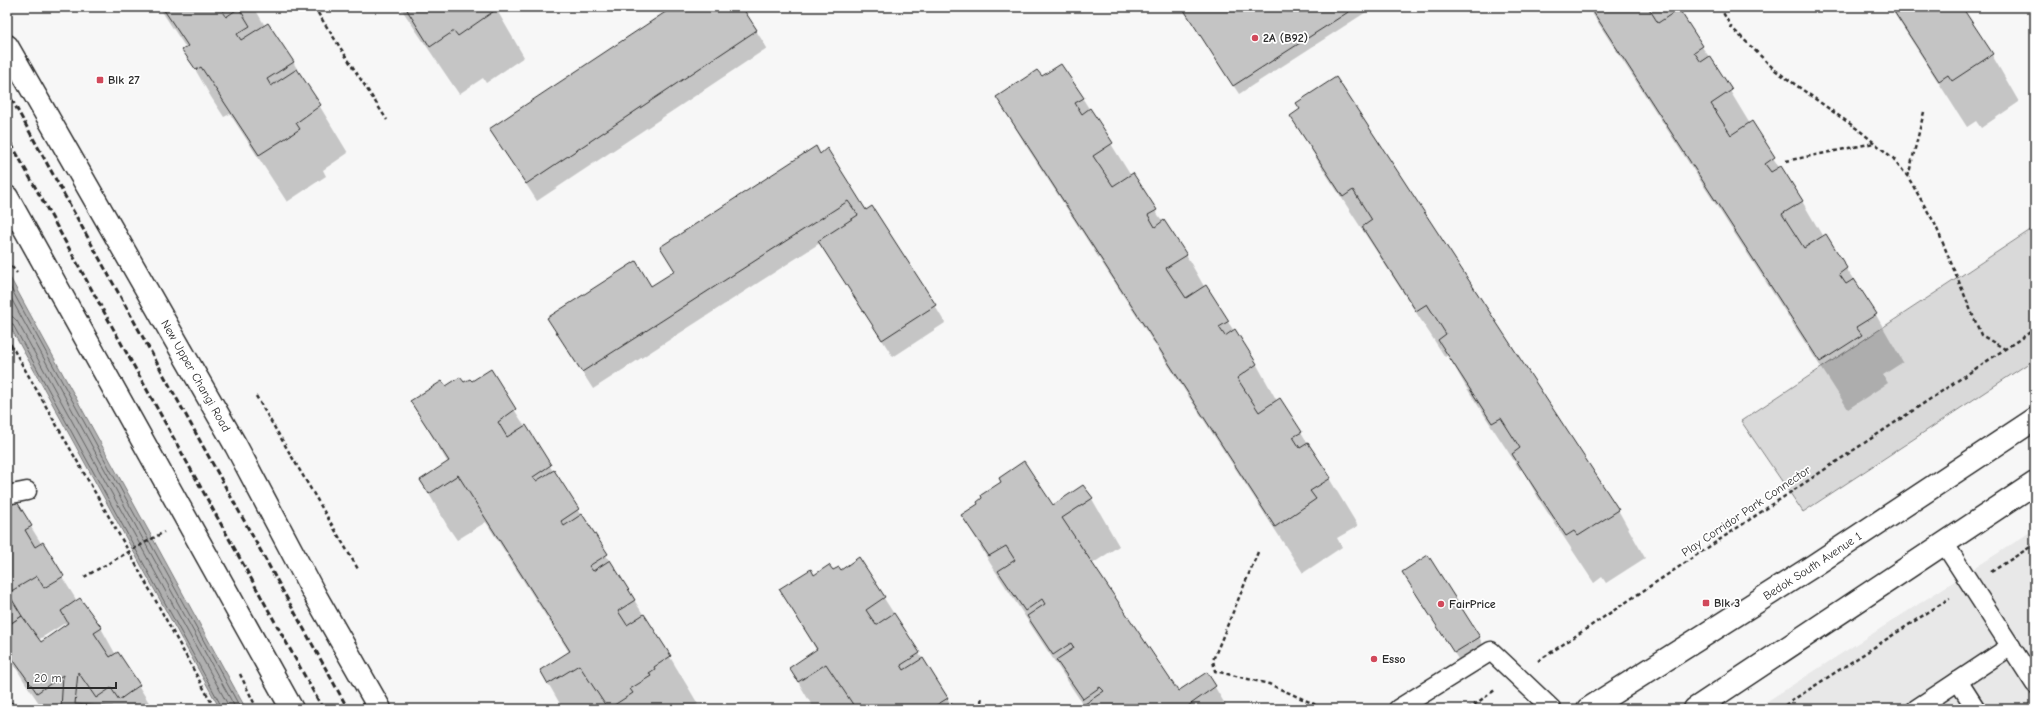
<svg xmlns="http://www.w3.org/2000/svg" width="2042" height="716" font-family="'Comic Neue',sans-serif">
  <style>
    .built { fill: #e8e8e8 }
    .green { fill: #d9d9d9; stroke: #828282 }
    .water { fill: #b0b0b0; stroke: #7b7b7b }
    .shadow { fill: #0003; fill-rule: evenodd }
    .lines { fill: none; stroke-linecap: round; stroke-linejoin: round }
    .shore { stroke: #606060; stroke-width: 1 }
    .building { fill: #c4c4c4; stroke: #2b2b2b }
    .service-casing { stroke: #2b2b2b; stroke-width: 21 }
    .primary-casing { stroke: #2b2b2b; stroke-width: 25 }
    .path { stroke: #2b2b2b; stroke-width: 2.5; stroke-dasharray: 4 3; stroke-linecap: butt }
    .service { stroke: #fff; stroke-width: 18 }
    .primary { stroke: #fff; stroke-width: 22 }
    .rail { stroke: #2b2b2b; stroke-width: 3; stroke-dasharray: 6 3; stroke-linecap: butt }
    .poi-dot { fill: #d1495b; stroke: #fff; stroke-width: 1.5 }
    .labels { text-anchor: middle; stroke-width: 3.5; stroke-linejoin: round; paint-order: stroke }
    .poi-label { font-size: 12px; font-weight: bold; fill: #2b2b2b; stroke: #fff; text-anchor: start }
    .street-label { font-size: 12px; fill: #2b2b2b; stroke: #fff }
  </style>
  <rect width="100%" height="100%" fill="#f7f7f7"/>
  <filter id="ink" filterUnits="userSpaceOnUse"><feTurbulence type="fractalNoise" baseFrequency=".025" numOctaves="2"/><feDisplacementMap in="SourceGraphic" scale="8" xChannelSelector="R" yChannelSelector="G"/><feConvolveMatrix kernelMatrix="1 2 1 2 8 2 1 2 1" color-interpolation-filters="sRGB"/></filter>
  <g filter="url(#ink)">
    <!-- built -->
    <polygon class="built" points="2035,529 2035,709 1755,709 2009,546"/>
    <!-- green -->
    <polygon class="green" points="2035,227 2035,359 1803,512 1741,421"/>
    <!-- water -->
    <polygon class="water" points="7,272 246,709 220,709 7,321"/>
    <!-- shadow -->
    <g class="shadow">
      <polygon points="159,7 254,7 265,26 293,62 348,153 323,170 326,176 287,202 230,114 224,117 211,97 184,50 186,48"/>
      <polygon points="400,7 495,7 524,57 486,83 483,78 459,94"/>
      <polygon points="675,7 741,7 767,48 537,201 491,130"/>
      <polygon points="1182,7 1374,7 1239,94"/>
      <polygon points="1588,7 1673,7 1710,58 1750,124 1802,201 1823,237 1825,235 1876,315 1903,362 1883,375 1888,383 1848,409"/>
      <polygon points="1890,7 1961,7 1992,55 2019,102 1981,128 1976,121 1967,127"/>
      <polygon points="1041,78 1083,99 1131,176 1186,255 1205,288 1257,365 1277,401 1301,432 1358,526 1337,538 1342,547 1303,573 1025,144 997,97"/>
      <polygon points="1301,110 1618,510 1645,558 1606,583 1602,577 1594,583 1540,501 1522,469 1520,470 1466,387 1448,355 1445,357 1319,163 1292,116"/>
      <polygon points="820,155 866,211 935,306 945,323 893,357 820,243 593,389 559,336 651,287 675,271"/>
      <polygon points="490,371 670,657 698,704 690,709 563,709 541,671 569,652 486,522 457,540 448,527 421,480 448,463 411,401 446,388 471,383"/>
      <polygon points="1092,499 1119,546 1092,564 1178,693 1207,674 1228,709 1086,709 990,563 963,516 1053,506"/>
      <path d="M7,502l24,25 46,74 24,27 15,27 2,-2 35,56h-110l-19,-28 -17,-28zM65,623l2,2 -26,18 -3,-3z"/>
      <polygon points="859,559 894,614 954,709 814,709 790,668 817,651 780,589 814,576 840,571"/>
      <polygon points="1414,590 1479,637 1489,655 1465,670"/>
    </g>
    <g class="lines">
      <!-- shore -->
      <g class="shore">
        <polyline points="7,281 241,709"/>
        <polyline points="7,291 236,709"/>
        <polyline points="7,315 13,317 17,321 227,703 228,709"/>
        <polyline points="7,320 12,323 223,709"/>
      </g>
    </g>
    <!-- building -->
    <g class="building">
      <polygon points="162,7 230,7 222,12 226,17 239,8 250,26 237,34 241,40 268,23 294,62 267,79 271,86 297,69 321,105 296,123 300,129 259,155 201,67 196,70 182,50 188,46"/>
      <polygon points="412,7 496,7 497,9 458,36 454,31 430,47 407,10"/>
      <polygon points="673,7 742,7 757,30 526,184 489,129"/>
      <polygon points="1182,7 1356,7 1233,86"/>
      <polygon points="1590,7 1648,7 1658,23 1679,9 1703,46 1694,52 1701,62 1710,56 1732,90 1711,104 1731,135 1752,121 1775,157 1765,164 1771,172 1781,166 1803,201 1782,214 1804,248 1826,234 1847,268 1839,274 1846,284 1854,279 1877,314 1856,327 1862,335 1820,362"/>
      <polygon points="1891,7 1962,7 1993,54 1952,81 1948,75 1939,81"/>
      <polygon points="1061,64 1084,98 1075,103 1082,114 1090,108 1113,143 1093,156 1113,186 1133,173 1157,210 1148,215 1155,227 1164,220 1187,255 1166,268 1186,298 1206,285 1229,321 1219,327 1225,336 1235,329 1257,364 1237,378 1259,412 1280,398 1302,432 1293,437 1300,448 1308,443 1331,478 1310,491 1316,499 1275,527 996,97 1037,70 1042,76"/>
      <polygon points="1336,77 1619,510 1578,536 1574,531 1566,536 1512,454 1520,448 1501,418 1492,423 1438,340 1446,334 1427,304 1416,311 1362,227 1372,220 1353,190 1343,197 1290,116 1300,109 1296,103"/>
      <polygon points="816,146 820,154 827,148 866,210 872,206 936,305 882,340 818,241 858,215 848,201 582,372 547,318 636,261 651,286 675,271 660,247"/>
      <polygon points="491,369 516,409 498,422 507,437 526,425 551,465 533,477 536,481 554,470 579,509 561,521 564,526 582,514 608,554 589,566 593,571 610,560 635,600 618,611 627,625 644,614 671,656 654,667 655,669 649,673 651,676 630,689 633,693 608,709 579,665 548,684 540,670 570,651 458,475 429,494 420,480 449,461 410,401 442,381 446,386 460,377 464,382 470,379 472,381"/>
      <polygon points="1024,461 1053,505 1083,485 1093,498 1062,518 1178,691 1207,672 1216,686 1188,706 1190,709 1088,709 1085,704 1104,691 1100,687 1083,699 1056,660 1074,648 1071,643 1053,655 1027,616 1045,604 1042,599 1025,611 998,571 1015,560 1006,546 989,556 961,515 978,504 977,502 982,498 981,495 1001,482 999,478"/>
      <polygon points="14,497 32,526 25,530 35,547 43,542 64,576 44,588 37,576 8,593 22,616 7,626 7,501"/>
      <polygon points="1428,555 1480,637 1454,653 1402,572"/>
      <polygon points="859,557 885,597 866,610 876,625 894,613 920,653 901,665 904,670 923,658 948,698 930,709 856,709 826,664 798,682 789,668 817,649 779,589 811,569 814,575 829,565 833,570 839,567 841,570"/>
      <polygon points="80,598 102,628 94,633 110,657 118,652 140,685 119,700 111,688 96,698 78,672 75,704 113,707 112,709 61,709 63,675 37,693 7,651 7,626 22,616 41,642 68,623 61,611"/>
      <polygon points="12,702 17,709 7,709 7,705"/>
      <polygon points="951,703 955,709 941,709"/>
    </g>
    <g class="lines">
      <!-- service casing -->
      <g class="service-casing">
        <g id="service">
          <polyline points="7,495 27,491"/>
          <polyline points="1944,543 2035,684"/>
          <polyline points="1958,681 1976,709"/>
          <polyline points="1398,709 1491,651 1552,709"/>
          <polyline points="1916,709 2011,646"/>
        </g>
      </g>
      <!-- primary casing -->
      <g class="primary-casing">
        <g id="primary">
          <path id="s1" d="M7,46l229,400 79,149 65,114"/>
          <polyline points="7,197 292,709"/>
          <path id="s2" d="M1588,709l222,-141 225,-149"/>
          <polyline points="1695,709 2035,483"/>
        </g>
      </g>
      <!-- path -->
      <g class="path">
        <polyline points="314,7 387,120"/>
        <polyline points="1720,7 1731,27 1775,70 1860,131 1893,158 1908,177 1935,224 1981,335 2005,349"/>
        <polyline points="1786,161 1874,143"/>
        <polyline points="1908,177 1924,112"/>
        <polyline points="7,261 17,273"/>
        <polyline points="7,338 129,552 215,709"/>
        <polyline points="256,396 358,569"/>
        <polyline points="1258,552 1213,660 1215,671 1269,684 1314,704 1318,709"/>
        <polyline points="1991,572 2035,544"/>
        <polyline points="84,577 164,532"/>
        <polyline points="1538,661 2035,329"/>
        <polyline points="240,674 257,709"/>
        <polyline points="980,709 982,696"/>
        <polyline points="1468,709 1495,690"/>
        <polyline points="1779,709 1950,598"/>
      </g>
      <!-- service -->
      <use href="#service" class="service"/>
      <!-- primary -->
      <use href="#primary" class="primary"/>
      <!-- rail -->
      <g class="rail">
        <polyline points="7,91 348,709"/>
        <polyline points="7,136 323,709"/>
      </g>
    </g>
  </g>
  <!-- markers -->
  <g class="poi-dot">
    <circle cx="1255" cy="38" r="4"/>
    <rect x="96" y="76" width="8" height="8" rx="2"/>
    <rect x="1702" y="599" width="8" height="8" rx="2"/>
    <circle cx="1441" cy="604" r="4"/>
    <circle cx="1374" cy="659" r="4"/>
  </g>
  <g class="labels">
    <!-- poi labels -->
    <g class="poi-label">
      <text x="1263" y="42">2A (B92)</text>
      <text x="108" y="84">Blk 27</text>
      <text x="1714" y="607">Blk 3</text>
      <text x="1449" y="608">FairPrice</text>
      <text x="1382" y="663">Esso</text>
    </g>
    <!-- street labels -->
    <g class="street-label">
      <text dy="4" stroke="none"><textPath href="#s1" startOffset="380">New Upper Changi Road</textPath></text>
      <text transform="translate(1746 511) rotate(-34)" y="4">Play Corridor Park Connector</text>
      <text dy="4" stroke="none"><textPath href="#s2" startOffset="266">Bedok South Avenue 1</textPath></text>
    </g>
  </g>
  <!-- margin -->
  <rect width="2042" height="716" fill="none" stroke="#fff" stroke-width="24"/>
  <rect x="12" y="12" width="2018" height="692" fill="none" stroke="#2b2b2b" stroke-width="1.5" filter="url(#ink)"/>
  <!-- scale -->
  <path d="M28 682v6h88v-6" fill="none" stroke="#2b2b2b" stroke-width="2"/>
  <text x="34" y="682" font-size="12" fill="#2b2b2b" stroke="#ffffff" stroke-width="3" paint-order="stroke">20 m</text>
</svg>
